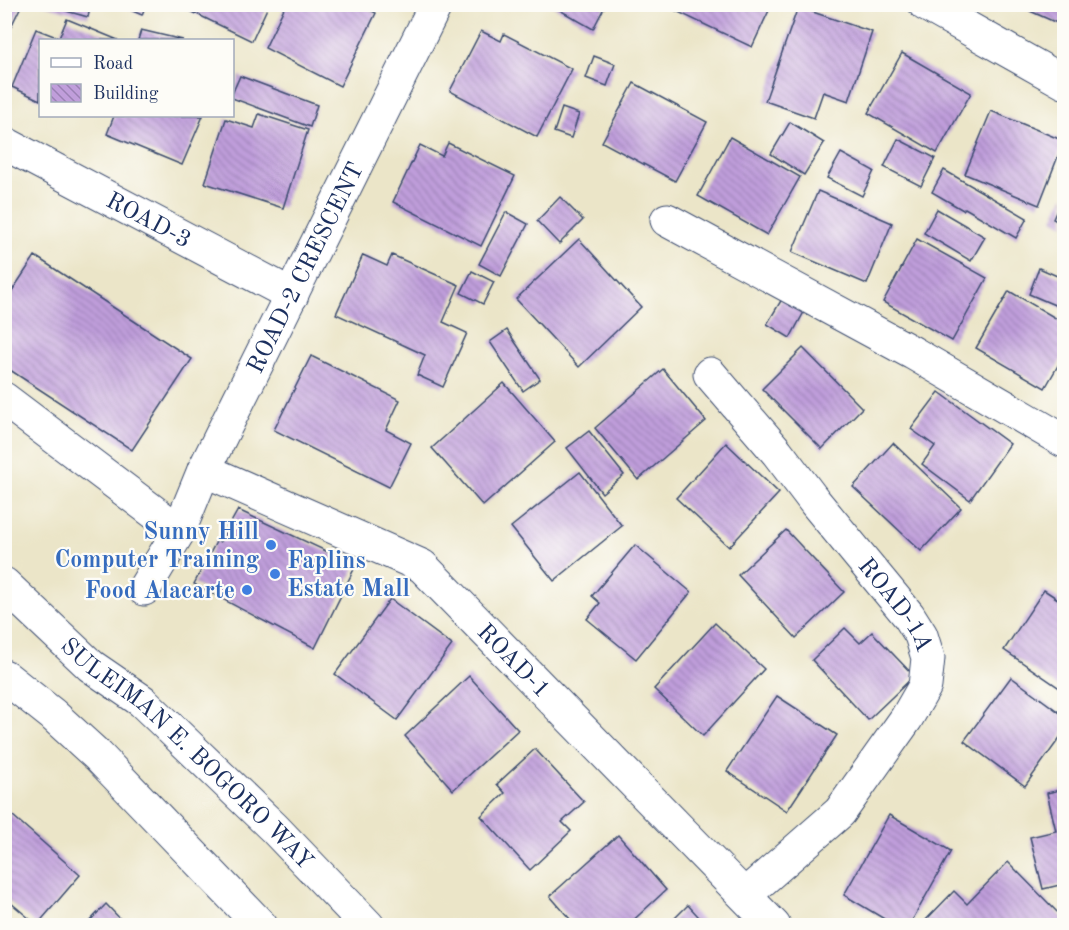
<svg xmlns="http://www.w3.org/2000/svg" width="1069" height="930" font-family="'Old Standard TT',serif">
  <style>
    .building { fill: url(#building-back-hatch) }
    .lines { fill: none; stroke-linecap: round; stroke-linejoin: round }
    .minor-casing { stroke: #3a4a6e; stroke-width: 35 }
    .major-casing { stroke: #3a4a6e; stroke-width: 35 }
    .minor { stroke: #fff; stroke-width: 33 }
    .major { stroke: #fff; stroke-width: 33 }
    .shop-dot { fill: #3f7fe0; stroke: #fdfcf7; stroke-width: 2 }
    .labels { text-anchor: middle; stroke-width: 4.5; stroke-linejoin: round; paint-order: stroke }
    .street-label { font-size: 24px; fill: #1b2f5e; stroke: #fdfcf7 }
    .shop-label { font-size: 24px; font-weight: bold; fill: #366cbe; stroke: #fdfcf7; text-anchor: end }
  </style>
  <defs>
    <pattern id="building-back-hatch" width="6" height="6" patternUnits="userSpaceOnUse" patternTransform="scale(1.5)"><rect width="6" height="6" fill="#c09edb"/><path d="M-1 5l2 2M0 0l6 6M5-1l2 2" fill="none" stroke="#9b81b5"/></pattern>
  </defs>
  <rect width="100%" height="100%" fill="#fdfcf7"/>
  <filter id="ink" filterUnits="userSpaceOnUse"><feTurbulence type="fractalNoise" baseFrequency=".0167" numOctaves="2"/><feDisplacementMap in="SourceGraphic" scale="12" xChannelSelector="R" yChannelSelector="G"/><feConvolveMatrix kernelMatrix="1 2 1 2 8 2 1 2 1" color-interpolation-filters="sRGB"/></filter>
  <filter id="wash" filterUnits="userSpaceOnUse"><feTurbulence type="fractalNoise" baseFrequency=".008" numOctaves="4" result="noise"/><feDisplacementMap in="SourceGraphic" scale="24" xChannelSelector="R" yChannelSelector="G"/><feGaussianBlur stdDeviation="1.35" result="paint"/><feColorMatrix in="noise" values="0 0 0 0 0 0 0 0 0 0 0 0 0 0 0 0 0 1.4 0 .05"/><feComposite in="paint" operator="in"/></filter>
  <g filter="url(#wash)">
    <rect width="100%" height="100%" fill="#ebe5c8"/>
    <g id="blocks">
      <!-- building -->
      <g class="building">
        <polygon points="4,4 22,4 4,41"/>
        <polygon points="41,4 91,4 88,17"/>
        <polygon points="116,4 146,4 142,15"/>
        <polygon points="176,4 269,4 252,41"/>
        <polygon points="286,4 359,4 376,13 340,86 265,48"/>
        <polygon points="549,4 606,4 593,29"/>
        <polygon points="679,4 772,4 752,47 676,11"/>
        <polygon points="1033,4 1064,4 1064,26 1030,11"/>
        <polygon points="798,7 872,32 849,101 823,92 814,118 765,101"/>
        <polygon points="67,19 118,40 40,40 40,100 12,87 36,29 59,38"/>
        <polygon points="141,30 183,40 138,40"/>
        <polygon points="481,31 501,41 504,34 572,69 537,137 450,91"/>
        <polygon points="902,53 971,93 937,153 868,113"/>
        <polygon points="594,56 615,64 607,86 586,78"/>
        <polygon points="240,76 317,105 310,127 232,98 232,94"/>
        <polygon points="634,83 707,122 675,181 602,142"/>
        <polygon points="562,108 579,114 571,138 554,132"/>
        <polygon points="991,111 1064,141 1039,205 965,174"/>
        <polygon points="259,114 308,130 283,208 205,183 226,119 254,128"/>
        <polygon points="114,116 203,116 182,165 107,134"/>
        <polygon points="790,122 824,143 804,175 771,154"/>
        <polygon points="730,137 800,177 767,235 698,196"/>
        <polygon points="898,139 935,158 921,186 884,167"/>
        <polygon points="448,143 515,176 481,246 393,202 420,145 442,156"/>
        <polygon points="841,153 874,171 862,196 827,178"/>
        <polygon points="944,170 1027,218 1016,238 965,208 963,210 932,192"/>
        <polygon points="818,191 892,223 867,284 792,252"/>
        <polygon points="1064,195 1064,225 1053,219"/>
        <polygon points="560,197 583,220 559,244 537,221"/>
        <polygon points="937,209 985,237 971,261 924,233"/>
        <polygon points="506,212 528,224 501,276 479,264"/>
        <polygon points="579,239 641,307 579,367 516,299"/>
        <polygon points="917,239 987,278 952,341 883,302"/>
        <polygon points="363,255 387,266 392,255 459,285 443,322 467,333 443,387 417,375 425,355 336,314"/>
        <polygon points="35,256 192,359 132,450 4,366 4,303"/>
        <polygon points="1039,268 1064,279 1064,309 1029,294"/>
        <polygon points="472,271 494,282 483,304 461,293"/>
        <polygon points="1009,291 1064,323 1064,355 1045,388 976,348"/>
        <polygon points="782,299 804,312 790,338 767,324"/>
        <polygon points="507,330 540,379 523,391 490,342"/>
        <polygon points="803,348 862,408 822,449 762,389"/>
        <polygon points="311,356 400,400 386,430 411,443 389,487 274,430"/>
        <polygon points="663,369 706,421 638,480 595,428"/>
        <polygon points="504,383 555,442 483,506 432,448"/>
        <polygon points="939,392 1010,444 970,500 922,464 935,446 911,429"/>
        <polygon points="589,431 624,475 602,493 567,448"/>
        <polygon points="726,443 779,493 729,547 676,498"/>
        <polygon points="893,443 961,508 921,551 853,487"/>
        <polygon points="580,472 622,526 554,581 511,527"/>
        <polygon points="238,510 356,565 315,648 194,584 217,540 220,542"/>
        <polygon points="786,530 844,592 796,638 738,575"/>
        <polygon points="635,545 691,592 636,659 587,619 600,603 592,596"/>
        <polygon points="1044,590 1064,603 1064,691 1004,650"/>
        <polygon points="390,599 452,645 397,720 335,674"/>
        <polygon points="715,623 764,669 703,736 654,689"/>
        <polygon points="845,628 860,643 872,632 914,676 868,720 812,660"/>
        <polygon points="469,676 518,730 453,790 405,736"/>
        <polygon points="1011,677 1064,716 1064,732 1025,786 964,741"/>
        <polygon points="777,696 837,735 787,811 727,771"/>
        <polygon points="535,749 584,802 562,822 571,831 530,870 481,816 505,793 497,784"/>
        <polygon points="1064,789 1064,884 1043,889 1030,837 1056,831 1047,793"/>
        <polygon points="4,808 80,875 37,925 4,897"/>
        <polygon points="889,815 951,851 909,926 896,926 844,895"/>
        <polygon points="618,835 666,890 627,926 576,926 550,896"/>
        <polygon points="1008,862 1064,919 1064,924 1063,926 926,926 923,923 954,891 967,904"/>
        <polygon points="106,904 127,926 85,926"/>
        <polygon points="688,905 707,926 667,926"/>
      </g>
    </g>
  </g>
  <g filter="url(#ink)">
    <use href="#blocks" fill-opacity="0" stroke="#3a4a6e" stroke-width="1.5"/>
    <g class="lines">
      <!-- minor casing -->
      <g class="minor-casing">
        <g id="minor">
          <polyline points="925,4 1064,82"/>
          <path id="s1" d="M4,143l288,152"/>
          <polyline points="667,220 913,353 1064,441"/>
          <path id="s2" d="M710,374l67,78 38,50 94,114 12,19 7,23 -3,28 -19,33 -66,93 -95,83"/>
          <polyline points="4,399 179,531"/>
          <path id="s3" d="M204,470l218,96 352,360"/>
          <path id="s4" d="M144,589l35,-58 25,-61 232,-466"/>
          <polyline points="4,676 52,714 98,756 261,926"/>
        </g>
      </g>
      <!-- major casing -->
      <g class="major-casing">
        <g id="major">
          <path id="s5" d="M4,584l87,82 51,35 132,127 94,98"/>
        </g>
      </g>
      <!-- minor -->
      <use href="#minor" class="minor"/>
      <!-- major -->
      <use href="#major" class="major"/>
    </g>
  </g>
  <!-- markers -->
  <g class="shop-dot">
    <circle cx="271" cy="545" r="6"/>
    <circle cx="275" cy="574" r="6"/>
    <circle cx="247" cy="590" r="6"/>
  </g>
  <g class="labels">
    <!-- street labels -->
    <g class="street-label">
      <text dy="8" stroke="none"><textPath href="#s1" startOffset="164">ROAD-3</textPath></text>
      <text dy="8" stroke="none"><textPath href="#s4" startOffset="360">ROAD-2 CRESCENT</textPath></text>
      <text dy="8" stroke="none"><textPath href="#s2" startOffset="297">ROAD-1A</textPath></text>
      <text dy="8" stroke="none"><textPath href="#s3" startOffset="370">ROAD-1</textPath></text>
      <text dy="8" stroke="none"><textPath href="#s5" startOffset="250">SULEIMAN E. BOGORO WAY</textPath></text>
    </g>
    <!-- shop labels -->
    <g class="shop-label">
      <text x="259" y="539">Sunny Hill<tspan x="259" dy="28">Computer Training</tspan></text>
      <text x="287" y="568" text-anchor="start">Faplins<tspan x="287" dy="28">Estate Mall</tspan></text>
      <text x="235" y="598">Food Alacarte</text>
    </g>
  </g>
  <!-- margin -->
  <rect width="1069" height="930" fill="none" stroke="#fdfcf7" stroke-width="24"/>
  <!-- legend -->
  <rect x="39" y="39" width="195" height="78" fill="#fdfcf7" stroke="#a3aaba" stroke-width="1.5"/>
  <rect x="51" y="58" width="30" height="9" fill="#ffffff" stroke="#a3aaba" stroke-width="1.5"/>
  <text x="93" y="69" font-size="18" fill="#1b2f5e">Road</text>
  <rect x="51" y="84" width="30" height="18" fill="url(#building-back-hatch)" stroke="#a3aaba" stroke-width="1.5"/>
  <text x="93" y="99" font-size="18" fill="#1b2f5e">Building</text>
</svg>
